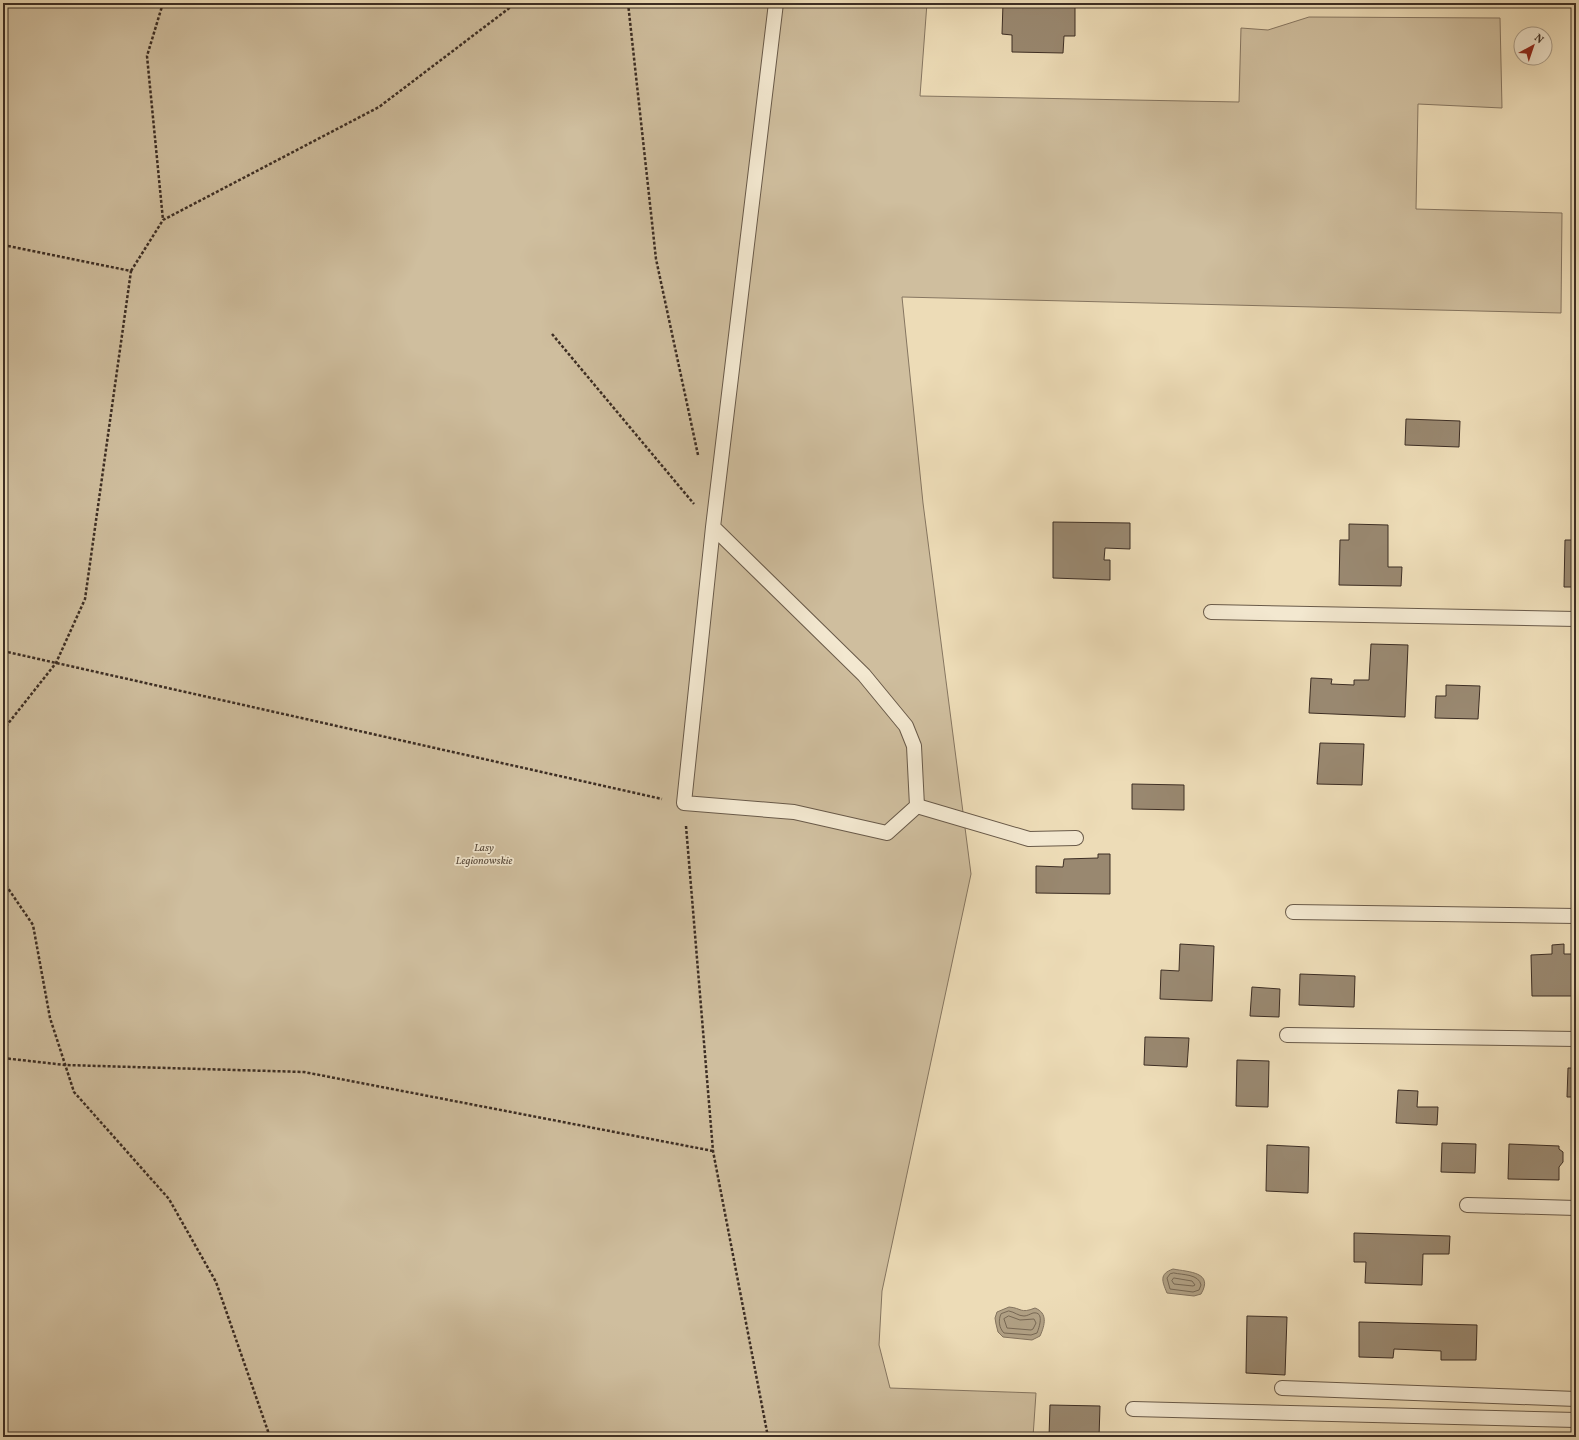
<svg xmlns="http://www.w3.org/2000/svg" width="1579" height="1440" font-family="Vollkorn,serif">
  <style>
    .green { fill: #cfbe9e; stroke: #867661 }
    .water { fill: #b1a185; stroke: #83735e }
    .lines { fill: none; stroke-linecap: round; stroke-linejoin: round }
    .shore { stroke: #776854; stroke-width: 1 }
    .building { fill: #998870; stroke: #3d2e24 }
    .service-casing { stroke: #695a49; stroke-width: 16 }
    .path { stroke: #3d2e24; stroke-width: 2.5; stroke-dasharray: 3 2; stroke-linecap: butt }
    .service { stroke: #f3e8d0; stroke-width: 14 }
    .labels { text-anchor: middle; stroke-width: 3.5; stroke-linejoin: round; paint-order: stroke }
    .park-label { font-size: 11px; font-style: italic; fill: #5a4b3c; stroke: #f3e8d0 }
  </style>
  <rect width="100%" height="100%" fill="#eddcb7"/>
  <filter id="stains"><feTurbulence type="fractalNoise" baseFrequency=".005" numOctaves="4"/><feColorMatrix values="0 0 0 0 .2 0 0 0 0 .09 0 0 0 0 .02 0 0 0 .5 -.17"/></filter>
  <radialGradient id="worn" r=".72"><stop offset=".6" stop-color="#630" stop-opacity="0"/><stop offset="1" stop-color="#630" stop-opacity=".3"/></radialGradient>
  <!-- green -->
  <polygon class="green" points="3,3 927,3 920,96 1239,102 1241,28 1268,30 1309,17 1500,18 1502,108 1418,104 1416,209 1562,213 1561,313 902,297 923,503 971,874 882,1291 879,1345 890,1388 1036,1393 1033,1437 3,1437"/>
  <!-- water -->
  <g class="water">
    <path d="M1173,1269c16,3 41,3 28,25l-7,2 -27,-3c-5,-12 -8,-19 6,-24z"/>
    <path d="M1009,1307c13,1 11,7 26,1 13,5 10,17 5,28l-8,4 -29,-3 -5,-5 -2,-8 -1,-6 2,-6z"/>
  </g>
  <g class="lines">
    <!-- shore -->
    <g class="shore">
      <path d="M1174,1273c9,2 25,1 27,12l-2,5 -6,2 -23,-3 -3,-11 3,-4z"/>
      <polygon points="1174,1278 1192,1281 1195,1285 1193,1286 1174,1284 1172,1281"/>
      <path d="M1009,1311c6,1 9,5 15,5 3,0 6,-2 9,-3 12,-2 6,15 4,20l-6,2 -27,-2c-5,-5 -6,-13 -3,-19z"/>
      <polygon points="1009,1316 1020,1320 1034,1319 1036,1323 1033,1329 1031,1330 1007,1328 1004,1319"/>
    </g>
  </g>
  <!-- building -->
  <g class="building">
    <polygon points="1003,3 1075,3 1075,36 1064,36 1063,53 1012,52 1012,35 1002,34"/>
    <polygon points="1406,419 1460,421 1459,447 1405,445"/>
    <polygon points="1053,522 1130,523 1130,549 1105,548 1104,560 1110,560 1110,580 1053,578"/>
    <polygon points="1349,524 1388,525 1388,567 1402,567 1401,586 1339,585 1340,540 1349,540"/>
    <polygon points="1565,540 1576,540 1576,587 1564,587"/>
    <polygon points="1371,644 1408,645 1405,717 1309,713 1311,678 1332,679 1331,684 1354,685 1354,680 1369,680"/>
    <polygon points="1446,685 1480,686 1478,719 1435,718 1436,696 1446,696"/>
    <polygon points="1320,743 1364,744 1362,785 1317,784"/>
    <polygon points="1132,784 1184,785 1184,810 1132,809"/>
    <polygon points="1098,854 1110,854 1110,894 1036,893 1036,866 1063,867 1064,859 1098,858"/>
    <polygon points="1180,944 1214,946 1212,1001 1160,999 1161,970 1179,971"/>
    <polygon points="1564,944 1564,954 1572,954 1573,996 1532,996 1531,955 1552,954 1552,945"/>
    <polygon points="1300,974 1355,976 1354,1007 1299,1005"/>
    <polygon points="1252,987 1280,989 1279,1017 1250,1016"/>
    <polygon points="1145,1037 1189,1038 1187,1067 1144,1065"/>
    <polygon points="1237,1060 1269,1061 1268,1107 1236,1106"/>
    <polygon points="1568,1068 1576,1068 1576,1097 1567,1097"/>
    <polygon points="1398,1090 1418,1091 1417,1107 1438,1107 1437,1125 1396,1123"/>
    <polygon points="1442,1143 1476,1144 1475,1173 1441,1172"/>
    <polygon points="1509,1144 1559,1146 1559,1149 1563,1152 1563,1162 1559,1167 1559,1180 1508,1179"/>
    <polygon points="1267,1145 1309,1147 1308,1193 1266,1191"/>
    <polygon points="1354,1233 1450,1236 1449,1254 1423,1254 1422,1285 1365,1283 1366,1262 1354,1262"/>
    <polygon points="1247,1316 1287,1317 1285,1375 1246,1373"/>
    <polygon points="1359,1322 1477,1325 1476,1360 1441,1360 1441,1351 1394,1349 1393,1358 1359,1357"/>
    <polygon points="1050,1405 1100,1406 1099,1437 1049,1437"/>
  </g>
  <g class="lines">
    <!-- service casing -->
    <g class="service-casing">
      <g id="service">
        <polyline points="713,527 864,675 906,726 914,746 917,806 887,833 794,812 684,803 713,527 776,3"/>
        <polyline points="1211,612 1576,619"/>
        <polyline points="917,806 1029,839 1076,838"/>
        <polyline points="1293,912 1576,916"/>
        <polyline points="1287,1035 1576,1039"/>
        <polyline points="1467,1205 1576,1208"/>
        <polyline points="1282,1388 1576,1399"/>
        <polyline points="1133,1409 1576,1420"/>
      </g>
    </g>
    <!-- path -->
    <g class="path">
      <polyline points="163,3 147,56 163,220"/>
      <polyline points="628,3 656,259 698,455"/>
      <polyline points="3,245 131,271 85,599 56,663 3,730"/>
      <polyline points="131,271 163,220 379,107 516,3"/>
      <polyline points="552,334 694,504"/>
      <polyline points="3,651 662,799"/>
      <polyline points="686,826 713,1151 768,1437"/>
      <polyline points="3,881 33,925 50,1018 74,1092 169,1199 216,1282 270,1437"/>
      <polyline points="3,1058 65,1065 304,1072 713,1151"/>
    </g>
    <!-- service -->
    <use href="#service" class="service"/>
  </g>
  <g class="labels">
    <!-- park labels -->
    <g class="park-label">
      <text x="484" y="851">Lasy<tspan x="484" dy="13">Legionowskie</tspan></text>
    </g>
  </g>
  <!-- margin -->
  <rect width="1579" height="1440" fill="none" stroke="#eddcb7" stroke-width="16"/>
  <rect x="4" y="4" width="1571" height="1432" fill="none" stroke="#3d2e24" stroke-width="2"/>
  <rect x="8" y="8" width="1563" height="1424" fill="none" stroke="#3d2e24"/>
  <!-- north arrow -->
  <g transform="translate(1533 46) rotate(40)"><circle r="19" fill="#f3e8d0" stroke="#aa9e8b"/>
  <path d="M0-3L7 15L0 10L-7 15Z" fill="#8f2418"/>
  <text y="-6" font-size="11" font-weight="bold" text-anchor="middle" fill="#3d2e24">N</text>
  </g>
  <rect width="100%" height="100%" filter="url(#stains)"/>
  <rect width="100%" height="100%" fill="url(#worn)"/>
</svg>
